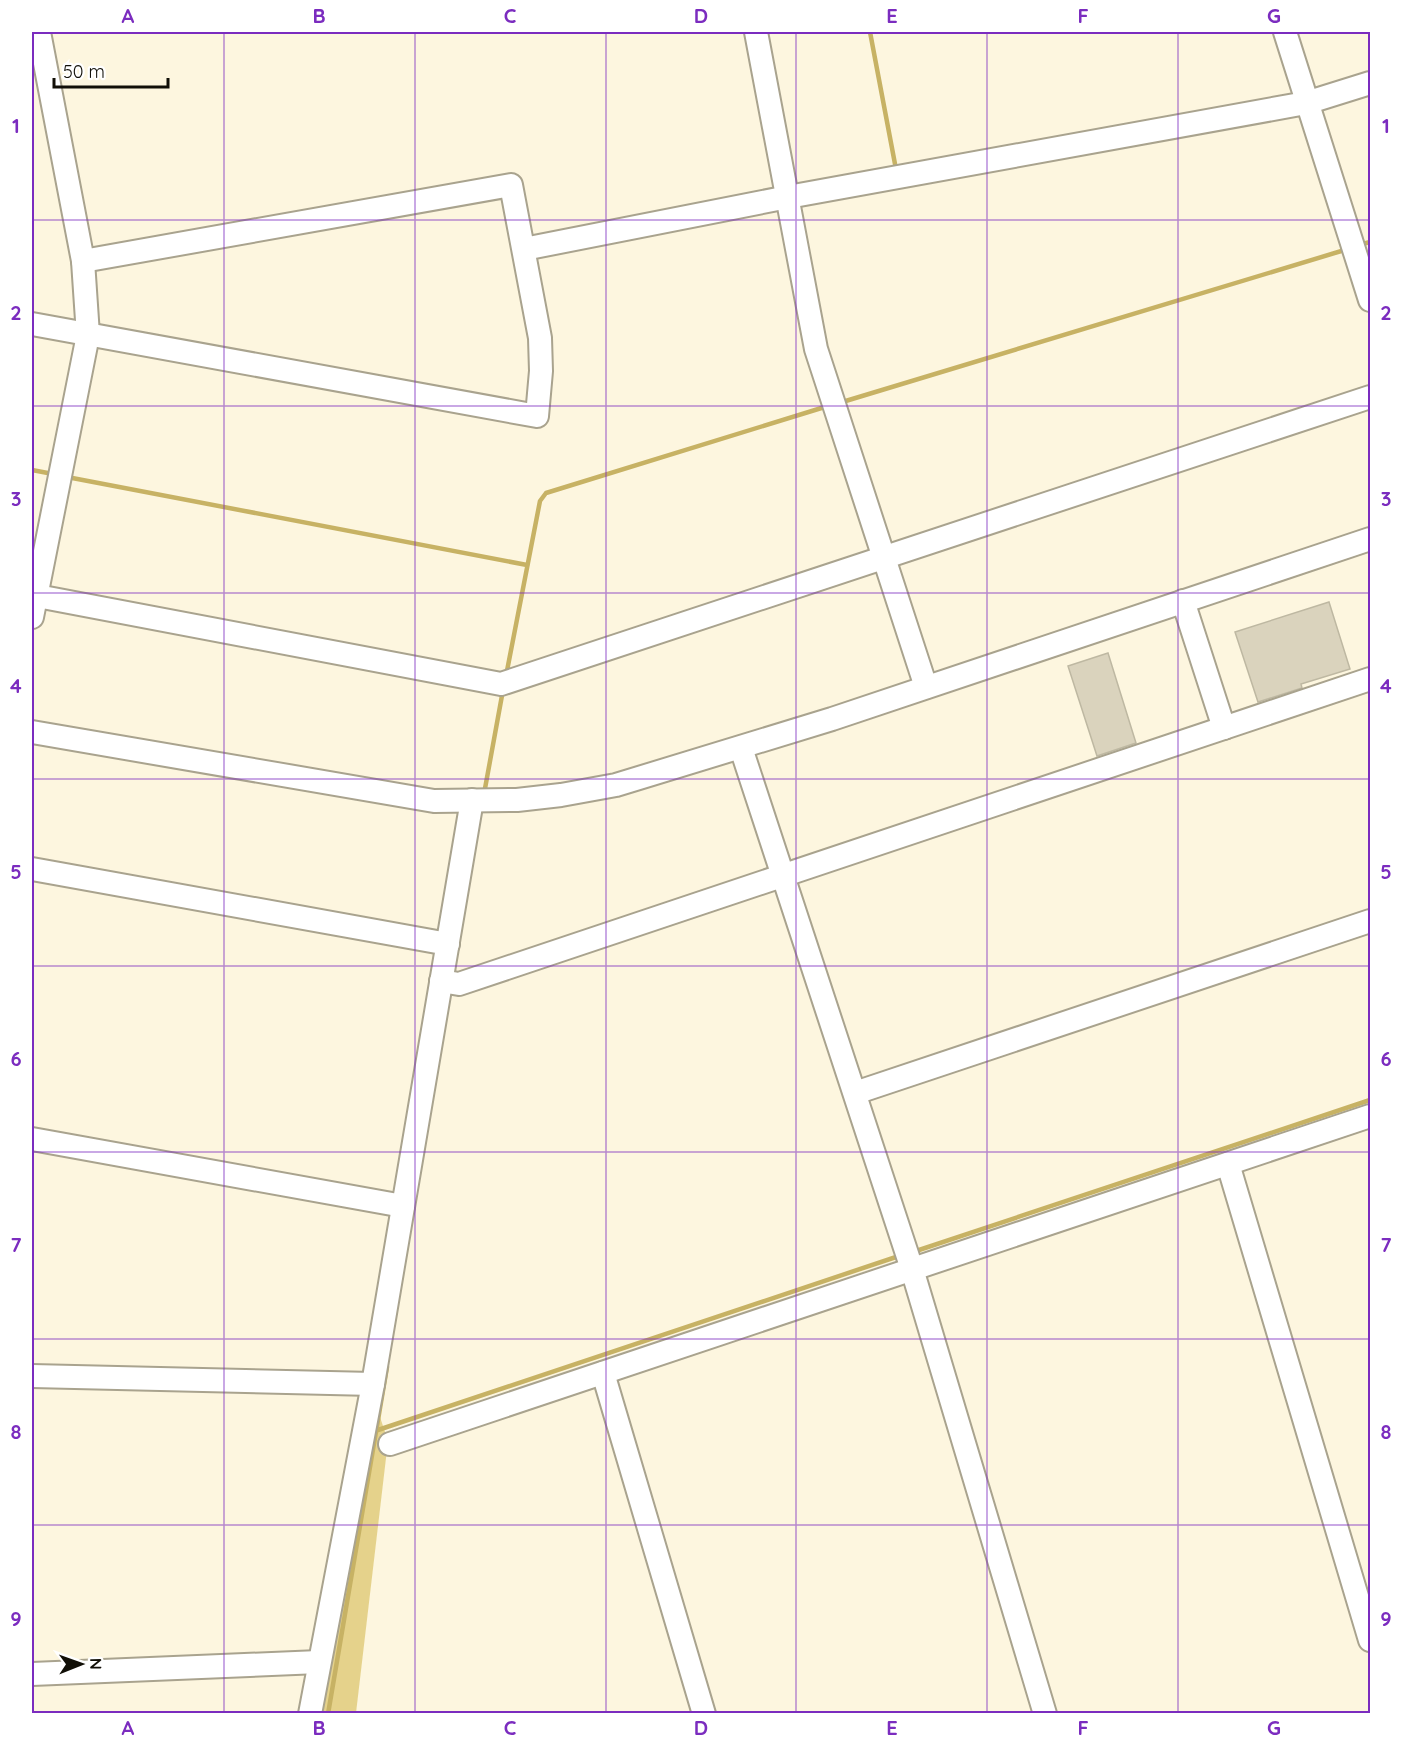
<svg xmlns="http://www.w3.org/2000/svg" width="1402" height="1745" font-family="Quicksand,sans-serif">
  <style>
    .green { fill: #e5d28b }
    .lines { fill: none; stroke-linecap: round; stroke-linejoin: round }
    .stream { stroke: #c7b264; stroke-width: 4.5 }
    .building { fill: #dad3bd; stroke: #beb8a2; stroke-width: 1.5 }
    .minor-casing { stroke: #a9a38e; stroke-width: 26 }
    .minor { stroke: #fff; stroke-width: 22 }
    .grid { fill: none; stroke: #7b2cbf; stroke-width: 1.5; stroke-opacity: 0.55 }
    .neatline { fill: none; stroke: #7b2cbf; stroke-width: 2 }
    .grid-label { font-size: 20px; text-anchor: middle; font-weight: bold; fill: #7b2cbf }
  </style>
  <rect width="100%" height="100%" fill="#fdf6df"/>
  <!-- green -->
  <polygon class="green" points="380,1417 388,1441 356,1713 310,1714 364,1452"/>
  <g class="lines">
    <!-- stream -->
    <g class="stream">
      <polyline points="870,32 895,164"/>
      <polyline points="1359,245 1370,242"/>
      <polyline points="839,403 1348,249"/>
      <polyline points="32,470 53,474"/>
      <polyline points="67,477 527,565"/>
      <polyline points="506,676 540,501 546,493 828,406"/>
      <polyline points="484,794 503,690"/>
      <polyline points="913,1252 1370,1100"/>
      <polyline points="378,1430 902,1255"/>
      <polyline points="328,1714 387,1367"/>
    </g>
  </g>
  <!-- building -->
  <g class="building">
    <polygon points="1329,602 1350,669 1301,684 1302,688 1258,702 1235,632"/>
    <polygon points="1108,653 1136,743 1097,756 1068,666"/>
  </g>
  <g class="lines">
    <!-- minor casing -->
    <g class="minor-casing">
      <g id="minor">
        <polyline points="756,32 816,349 926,687"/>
        <polyline points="1285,32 1370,300"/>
        <polyline points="524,249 788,197 1306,103 1370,83"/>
        <polyline points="32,324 537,416 541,371 540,338 511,185 83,261"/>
        <polyline points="32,595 501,684 1370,397"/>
        <polyline points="1183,601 1224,728"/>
        <polyline points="32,617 88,335 83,261 39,32"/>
        <polyline points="32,732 434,801 517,800 561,795 616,785 832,719 1370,539"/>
        <polyline points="741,748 912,1269 1045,1714"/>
        <polyline points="32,869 448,944"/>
        <polyline points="441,981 459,984 1370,679"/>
        <polyline points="855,1093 1370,921"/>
        <polyline points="32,1139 403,1206"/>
        <polyline points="1228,1164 1370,1640"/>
        <polyline points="603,1373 704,1714"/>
        <polyline points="32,1376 373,1384"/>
        <polyline points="390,1444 1370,1116"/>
        <polyline points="32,1674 319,1662"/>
        <polyline points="310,1714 373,1384 472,800"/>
      </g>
    </g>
    <!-- minor -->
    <use href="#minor" class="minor"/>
  </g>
  <!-- grid -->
  <path class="grid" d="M224,32v1682M415,32v1682M606,32v1682M796,32v1682M987,32v1682M1178,32v1682M32,220h1338M32,406h1338M32,593h1338M32,779h1338M32,966h1338M32,1152h1338M32,1339h1338M32,1525h1338"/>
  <!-- border -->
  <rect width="1402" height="1745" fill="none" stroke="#ffffff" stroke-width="66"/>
  <!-- north arrow -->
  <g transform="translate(81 1664) rotate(89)" stroke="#ffffff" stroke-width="4.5" paint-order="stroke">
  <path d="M0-4.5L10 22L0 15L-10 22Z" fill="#110f07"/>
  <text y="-9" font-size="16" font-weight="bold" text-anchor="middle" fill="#110f07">N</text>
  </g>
  <!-- scale -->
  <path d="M54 78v9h114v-9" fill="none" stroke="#110f07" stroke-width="3"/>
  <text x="63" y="78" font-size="18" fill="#110f07" stroke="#ffffff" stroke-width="4.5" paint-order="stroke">50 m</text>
  <rect x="33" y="33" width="1336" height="1679" class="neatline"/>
  <g class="grid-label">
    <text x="128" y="23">A</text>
    <text x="319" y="23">B</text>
    <text x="510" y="23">C</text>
    <text x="701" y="23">D</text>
    <text x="892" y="23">E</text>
    <text x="1083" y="23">F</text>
    <text x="1274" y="23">G</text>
    <text x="16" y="133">1</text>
    <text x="1386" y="133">1</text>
    <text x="16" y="320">2</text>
    <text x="1386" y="320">2</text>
    <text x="16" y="506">3</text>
    <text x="1386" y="506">3</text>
    <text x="16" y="693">4</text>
    <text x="1386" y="693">4</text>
    <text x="16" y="879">5</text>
    <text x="1386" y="879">5</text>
    <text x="16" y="1066">6</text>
    <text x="1386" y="1066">6</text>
    <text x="16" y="1252">7</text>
    <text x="1386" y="1252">7</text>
    <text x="16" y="1439">8</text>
    <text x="1386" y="1439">8</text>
    <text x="16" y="1626">9</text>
    <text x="1386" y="1626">9</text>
    <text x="128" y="1735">A</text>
    <text x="319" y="1735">B</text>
    <text x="510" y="1735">C</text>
    <text x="701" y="1735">D</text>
    <text x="892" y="1735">E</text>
    <text x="1083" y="1735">F</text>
    <text x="1274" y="1735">G</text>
  </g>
</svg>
